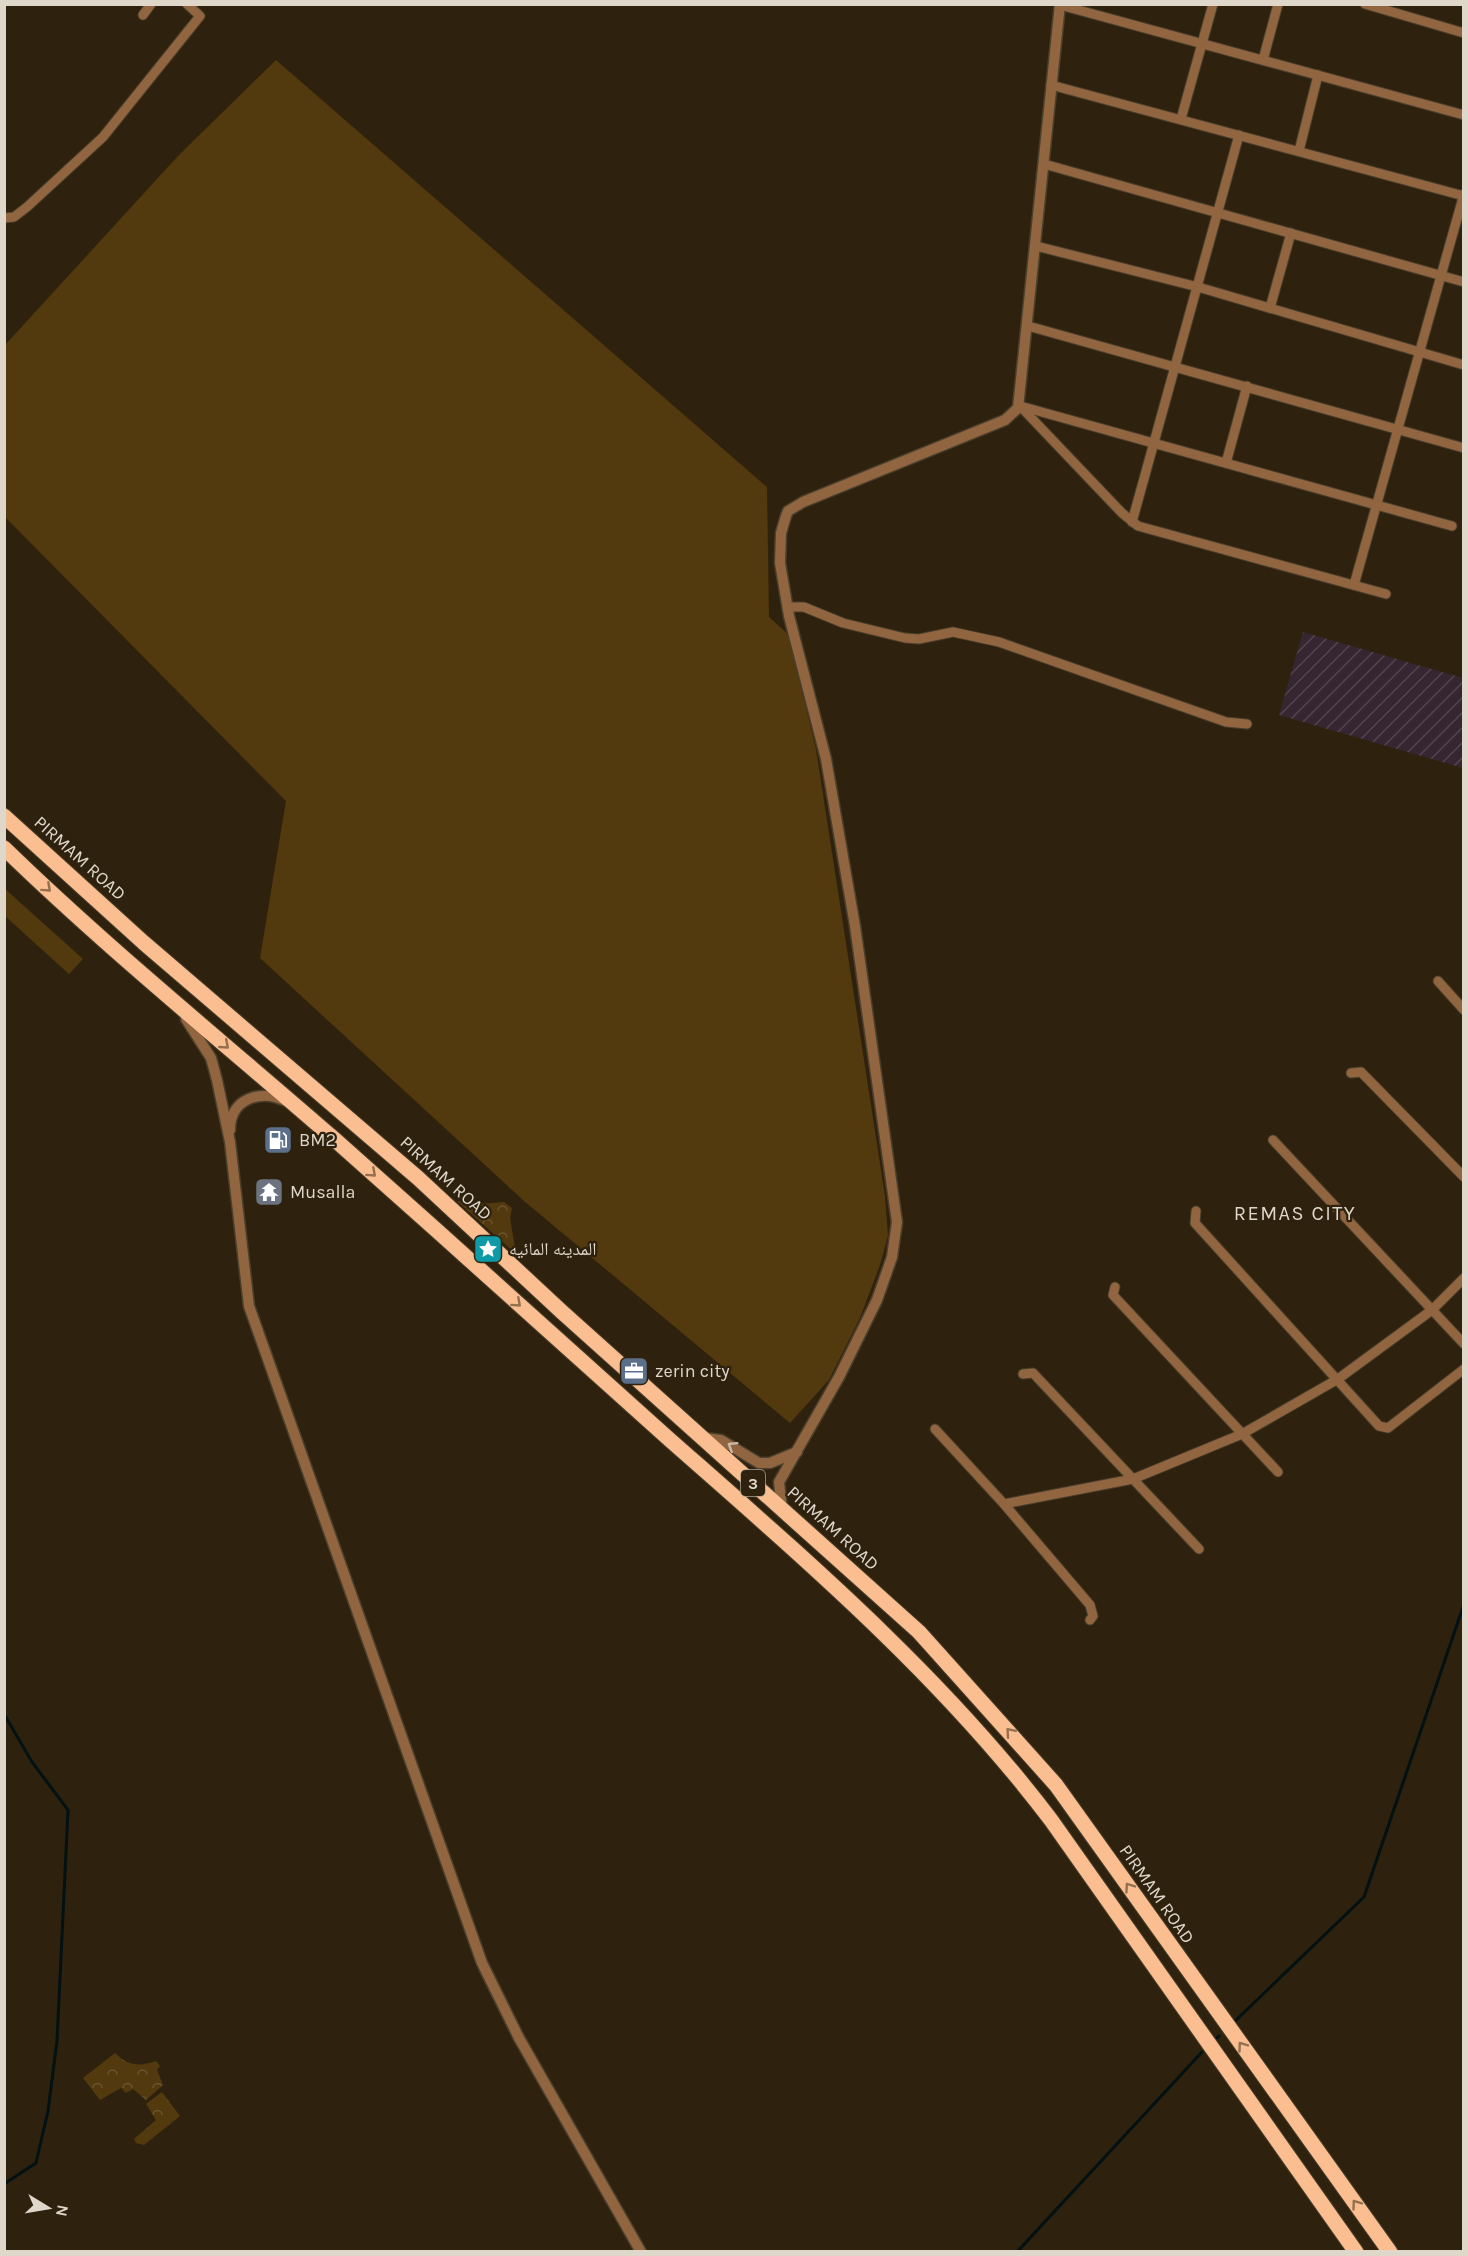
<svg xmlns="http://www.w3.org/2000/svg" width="1468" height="2256" font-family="Karla,'Noto Naskh Arabic',sans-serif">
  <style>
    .industrial { fill: url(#industrial-furrows) }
    .green { fill: #52390e }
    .park { fill: url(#park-crowns) }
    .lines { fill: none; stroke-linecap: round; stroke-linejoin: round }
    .stream { stroke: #031112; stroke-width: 3 }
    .minor-casing { stroke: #4a3f2c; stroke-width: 11 }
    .tertiary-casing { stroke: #4a3f2c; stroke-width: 13 }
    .trunk-casing { stroke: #4a3f2c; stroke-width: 17 }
    .minor { stroke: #926541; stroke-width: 9 }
    .tertiary { stroke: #926541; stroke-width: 10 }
    .trunk { stroke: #fabe90; stroke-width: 15 }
    .oneway { stroke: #94704f }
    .oneway2 { stroke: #ccbaa8 }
    .labels { text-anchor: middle; stroke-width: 4.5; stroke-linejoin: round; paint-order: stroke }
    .shield { fill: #2e220e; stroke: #aaa192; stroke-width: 1.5 }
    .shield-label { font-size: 16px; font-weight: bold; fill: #dfd7ca }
    .street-label { font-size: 18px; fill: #dfd7ca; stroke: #2e220e }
    .poi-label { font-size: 18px; fill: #dfd7ca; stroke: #2e220e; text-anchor: start }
    .neighbourhood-label { font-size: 20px; letter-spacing: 1.5px; fill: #dfd7ca; stroke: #2e220e }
  </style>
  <defs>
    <pattern id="industrial-furrows" width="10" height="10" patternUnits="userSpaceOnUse" patternTransform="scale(1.5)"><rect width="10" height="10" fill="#352632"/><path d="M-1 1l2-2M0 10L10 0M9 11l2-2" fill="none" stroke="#52454e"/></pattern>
    <pattern id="park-crowns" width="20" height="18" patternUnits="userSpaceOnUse" patternTransform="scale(1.5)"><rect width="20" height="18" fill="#52390e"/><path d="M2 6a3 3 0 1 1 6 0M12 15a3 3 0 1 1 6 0" fill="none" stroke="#6a5530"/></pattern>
  </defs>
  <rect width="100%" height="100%" fill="#2e220e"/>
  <!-- industrial -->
  <polygon class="industrial" points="1303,632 1463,678 1463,768 1279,715"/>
  <!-- green -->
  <g class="green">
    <polygon points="276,60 767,487 769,617 788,634 816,749 885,1196 888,1236 880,1265 860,1318 829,1380 790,1423 524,1201 260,958 286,801 5,517 5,345 178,156"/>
    <polygon points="4,888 83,959 69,974 5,916"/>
  </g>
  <!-- park -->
  <g class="park">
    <polygon points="457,1201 479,1204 504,1202 512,1208 510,1218 516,1254"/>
    <path d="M115,2053c13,13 24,14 41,8l4,5 -3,4 6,15 -17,15 -13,-11 -7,4 -5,-5 -21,12 -17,-22z"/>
    <polygon points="162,2092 180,2116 144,2145 136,2143 134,2139 156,2120 146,2104"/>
  </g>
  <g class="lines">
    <!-- stream -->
    <g class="stream">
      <polyline points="4,1714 32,1762 68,1810 57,2041 48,2111 36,2163 4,2184"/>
      <polyline points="1234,2022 1364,1897 1464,1604"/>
      <polyline points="1217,2038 1219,2036"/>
      <polyline points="1017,2252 1202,2052"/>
    </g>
    <!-- minor casing -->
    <g class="minor-casing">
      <g id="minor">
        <polyline points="1365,4 1464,33"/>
        <polyline points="1060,5 1464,115"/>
        <polyline points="143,15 151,4"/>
        <polyline points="1263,60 1278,4"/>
        <polyline points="1051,85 1464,196"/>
        <polyline points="1181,119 1213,4"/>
        <polyline points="1299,151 1318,75"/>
        <polyline points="1044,164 1464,282"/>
        <polyline points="4,218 14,217 27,207 103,137 200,16 187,4"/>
        <polyline points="1036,246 1198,287 1464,365"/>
        <polyline points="1270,308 1291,233"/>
        <polyline points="1028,326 1464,448"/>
        <polyline points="1020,406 1452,526"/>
        <polyline points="1021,407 1122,513 1138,526 1386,594"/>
        <polyline points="1226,463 1247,386"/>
        <polyline points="1132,522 1239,135"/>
        <polyline points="1354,585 1464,194"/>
        <polyline points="788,607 804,607 843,623 905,638 919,639 953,632 999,642 1226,722 1247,724"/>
        <polyline points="1438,981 1464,1010"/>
        <polyline points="1351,1073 1361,1072 1464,1177"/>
        <polyline points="1273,1140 1464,1344"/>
        <polyline points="1196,1211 1195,1223 1379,1426 1388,1428 1464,1369"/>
        <polyline points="1115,1287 1113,1295 1278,1472"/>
        <polyline points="1023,1374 1033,1373 1199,1549"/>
        <polyline points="935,1429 1004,1504 1133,1479 1242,1434 1338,1379 1432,1310 1464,1278"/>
        <polyline points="1004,1504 1090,1605 1093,1616 1090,1620"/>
      </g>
    </g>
    <!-- tertiary casing -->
    <g class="tertiary-casing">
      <g id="tertiary">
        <polyline points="186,1019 211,1058 217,1080 230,1142 249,1306 482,1963 519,2038 641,2252"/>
        <path d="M230,1130c0,-32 31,-41 56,-29"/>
        <polyline points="704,1438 721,1440 759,1463 770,1463 797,1452"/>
        <polyline points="782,1509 779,1482 839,1377 877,1300 892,1257 897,1222 855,926 826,759 789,616 780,563 781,533 786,516 788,511 803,502 1005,420 1018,408 1060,4"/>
      </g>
    </g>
    <!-- trunk casing -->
    <g class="trunk-casing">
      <g id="trunk">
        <polyline points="4,816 144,943 418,1178 562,1312 919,1632 1056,1785 1390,2252"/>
        <path d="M4,848c105,102 219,194 329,290 113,100 225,202 337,302 135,119 272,236 381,380l305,432"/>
      </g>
    </g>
    <!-- minor -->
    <use href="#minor" class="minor"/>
    <!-- tertiary -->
    <use href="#tertiary" class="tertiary"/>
    <!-- trunk -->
    <use href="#trunk" class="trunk"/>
  </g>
  <!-- one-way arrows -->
  <defs><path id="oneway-chevron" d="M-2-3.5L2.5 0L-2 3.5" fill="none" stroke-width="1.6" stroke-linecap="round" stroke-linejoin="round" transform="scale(1.5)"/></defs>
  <g class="oneway">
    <use href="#oneway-chevron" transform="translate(47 888) rotate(42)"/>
    <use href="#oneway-chevron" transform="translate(225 1045) rotate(41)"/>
    <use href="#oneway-chevron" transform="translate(372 1173) rotate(42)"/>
    <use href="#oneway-chevron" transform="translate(517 1303) rotate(42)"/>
    <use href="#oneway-chevron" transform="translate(1010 1732) rotate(-131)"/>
    <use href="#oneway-chevron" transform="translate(1129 1887) rotate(-125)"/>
    <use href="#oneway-chevron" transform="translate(1242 2046) rotate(-126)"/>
    <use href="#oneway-chevron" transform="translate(1356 2204) rotate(-126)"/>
  </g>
  <use class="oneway2" href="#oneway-chevron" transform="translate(732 1446) rotate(-148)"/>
  <!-- icons -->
  <defs>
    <g id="fuel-square" transform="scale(1.5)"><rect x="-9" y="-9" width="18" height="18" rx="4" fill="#5c6f8a" stroke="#2e220e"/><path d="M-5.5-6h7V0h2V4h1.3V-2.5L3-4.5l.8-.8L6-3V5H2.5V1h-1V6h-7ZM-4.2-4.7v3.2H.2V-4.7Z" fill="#fff"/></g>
    <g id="temple-square" transform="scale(1.5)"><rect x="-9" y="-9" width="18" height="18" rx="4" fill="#6b7280" stroke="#2e220e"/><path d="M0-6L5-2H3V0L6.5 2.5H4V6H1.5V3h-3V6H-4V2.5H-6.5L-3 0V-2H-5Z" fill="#fff"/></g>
    <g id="sight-square" transform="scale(1.5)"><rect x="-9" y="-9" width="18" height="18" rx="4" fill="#0f9aa8" stroke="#2e220e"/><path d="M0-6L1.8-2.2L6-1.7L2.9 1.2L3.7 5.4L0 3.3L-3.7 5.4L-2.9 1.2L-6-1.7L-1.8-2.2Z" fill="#fff"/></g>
    <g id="office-square" transform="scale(1.5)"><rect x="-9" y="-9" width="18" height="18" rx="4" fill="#5c6f8a" stroke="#2e220e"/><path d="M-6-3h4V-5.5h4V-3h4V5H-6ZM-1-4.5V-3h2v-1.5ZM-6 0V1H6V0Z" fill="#fff"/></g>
  </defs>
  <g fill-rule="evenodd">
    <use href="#fuel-square" x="278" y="1140"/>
    <use href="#temple-square" x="269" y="1192"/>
    <use href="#sight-square" x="488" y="1249"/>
    <use href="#office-square" x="634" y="1371"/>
  </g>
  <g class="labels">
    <!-- shield labels -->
    <rect class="shield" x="741" y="1470" width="24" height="26" rx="4.5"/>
    <g class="shield-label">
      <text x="753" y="1489">3</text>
    </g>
    <!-- street labels -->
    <g class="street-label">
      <text transform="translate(80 858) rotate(42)" y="6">PIRMAM ROAD</text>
      <text transform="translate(446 1178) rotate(42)" y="6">PIRMAM ROAD</text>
      <text transform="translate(833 1528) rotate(42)" y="6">PIRMAM ROAD</text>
      <text transform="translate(1157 1894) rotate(55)" y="6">PIRMAM ROAD</text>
    </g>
    <!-- poi labels -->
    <g class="poi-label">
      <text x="299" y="1146">BM2</text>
      <text x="290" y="1198">Musalla</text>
      <text x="509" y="1255">المدينه المائيه</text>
      <text x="655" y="1377">zerin city</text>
    </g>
    <!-- neighbourhood labels -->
    <g class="neighbourhood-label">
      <text x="1295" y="1220">REMAS CITY</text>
    </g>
  </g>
  <!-- border -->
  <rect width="1468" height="2256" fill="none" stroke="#dfd7ca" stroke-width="12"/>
  <!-- north arrow -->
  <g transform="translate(48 2208) rotate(101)" stroke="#2e220e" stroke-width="4.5" paint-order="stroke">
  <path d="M0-4.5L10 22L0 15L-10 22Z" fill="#dfd7ca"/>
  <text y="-9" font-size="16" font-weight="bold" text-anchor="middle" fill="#dfd7ca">N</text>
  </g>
</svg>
